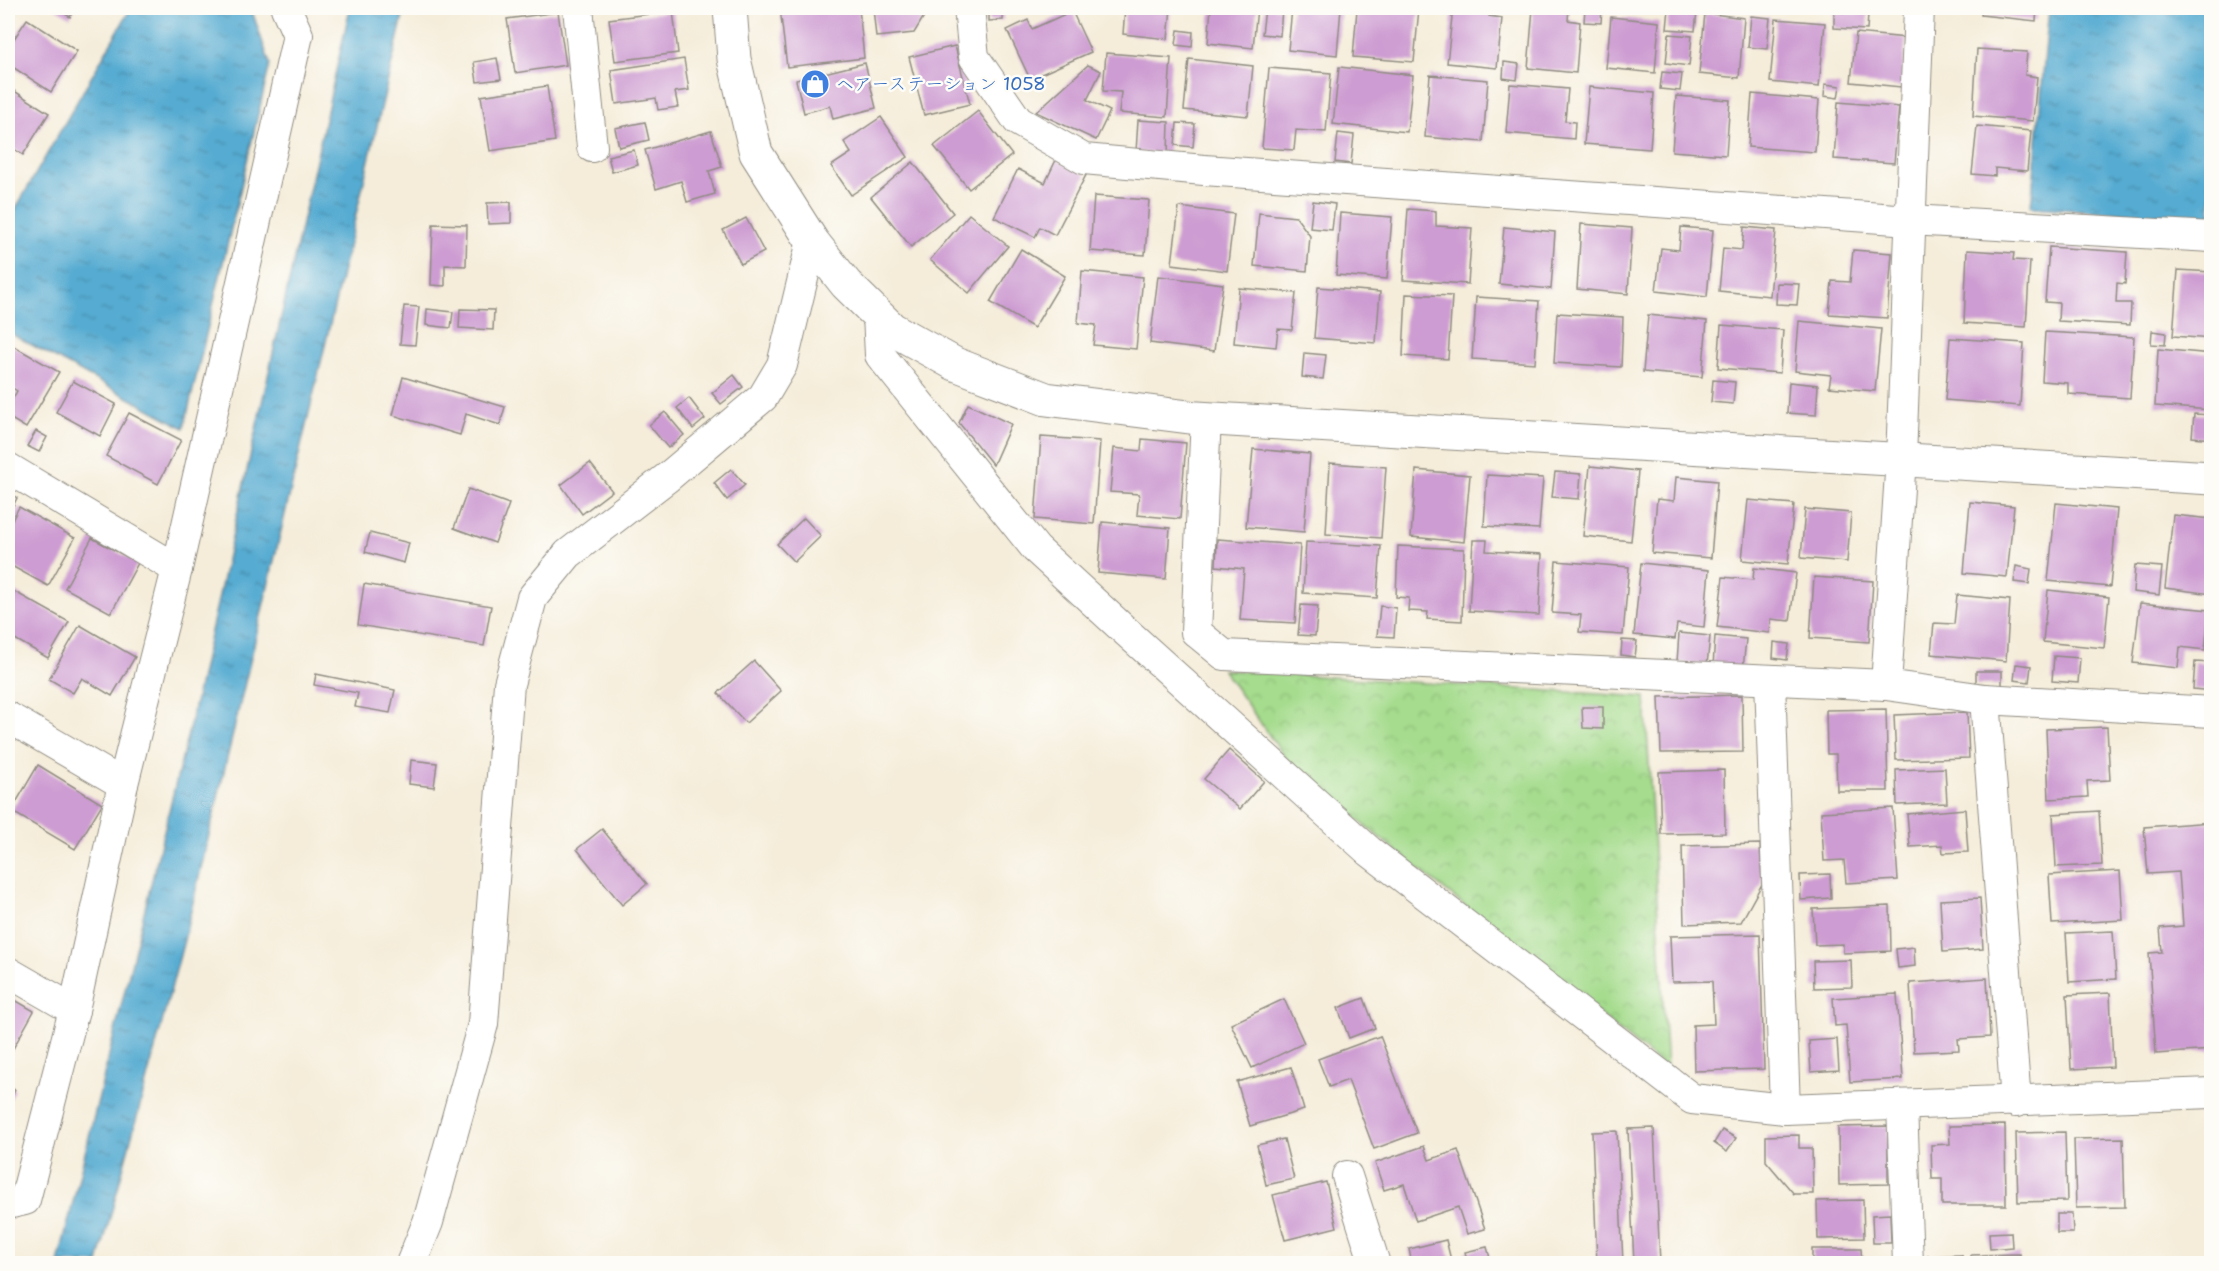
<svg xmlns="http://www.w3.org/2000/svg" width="2219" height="1271" font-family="'Shantell Sans','Klee One',sans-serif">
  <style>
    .park { fill: url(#park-crowns); stroke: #68845c; stroke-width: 1.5 }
    .water { fill: url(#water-ripples); stroke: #406b7e; stroke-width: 1.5 }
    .building { fill: #cd9cd2 }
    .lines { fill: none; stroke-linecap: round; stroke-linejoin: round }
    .street-casing { stroke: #908c82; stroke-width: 32 }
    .secondary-casing { stroke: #908c82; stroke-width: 35 }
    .street { stroke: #fff; stroke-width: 30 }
    .secondary { stroke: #fff; stroke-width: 33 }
    .labels { text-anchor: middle; stroke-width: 5; stroke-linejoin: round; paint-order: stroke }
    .shop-label { font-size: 18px; fill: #366cbe; stroke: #fdfcf7; text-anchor: start }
  </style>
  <defs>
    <pattern id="park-crowns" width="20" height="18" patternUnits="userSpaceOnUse" patternTransform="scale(1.5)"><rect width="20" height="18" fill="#a5dc8d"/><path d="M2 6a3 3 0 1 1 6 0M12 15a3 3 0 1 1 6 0" fill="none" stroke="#8ebd7a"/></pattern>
    <pattern id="water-ripples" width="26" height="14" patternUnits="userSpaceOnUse" patternTransform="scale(1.5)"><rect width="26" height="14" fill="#55abd1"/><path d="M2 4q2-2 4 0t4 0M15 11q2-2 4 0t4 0" fill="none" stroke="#478baa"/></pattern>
  </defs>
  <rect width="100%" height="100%" fill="#fdfcf7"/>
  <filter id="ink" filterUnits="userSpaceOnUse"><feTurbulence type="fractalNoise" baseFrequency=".0167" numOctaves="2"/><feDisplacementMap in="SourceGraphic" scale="12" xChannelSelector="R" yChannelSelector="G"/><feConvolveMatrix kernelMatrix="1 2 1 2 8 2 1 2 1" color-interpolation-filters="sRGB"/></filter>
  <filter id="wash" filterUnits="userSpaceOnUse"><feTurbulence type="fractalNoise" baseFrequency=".008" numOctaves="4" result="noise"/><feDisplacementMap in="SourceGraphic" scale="24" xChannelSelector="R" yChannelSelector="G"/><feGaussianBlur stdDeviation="1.35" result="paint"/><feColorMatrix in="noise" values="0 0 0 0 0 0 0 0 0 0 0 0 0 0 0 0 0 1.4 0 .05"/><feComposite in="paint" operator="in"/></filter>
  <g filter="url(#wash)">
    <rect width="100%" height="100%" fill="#f5edda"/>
    <!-- park -->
    <polygon class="park" points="1223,670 1645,697 1667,1069 1291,766"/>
    <!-- water -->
    <g class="water">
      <polygon points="131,8 251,8 270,64 184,428 8,332 8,222"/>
      <polygon points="350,8 405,8 184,940 98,1263 58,1263 191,721"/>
      <polygon points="2049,8 2211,8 2211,219 2031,207"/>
    </g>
    <g id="blocks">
      <!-- building -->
      <g class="building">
        <polygon points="55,8 75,8 70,17"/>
        <polygon points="780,8 859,8 864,58 787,67"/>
        <polygon points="873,8 929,8 914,33 876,37"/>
        <polygon points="1125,8 1171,8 1168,39 1123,34"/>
        <polygon points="1211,8 1257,8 1253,48 1208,43"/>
        <polygon points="1265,8 1282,8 1280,36 1262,34"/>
        <polygon points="1292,8 1341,8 1337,55 1288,50"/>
        <polygon points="1383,8 1419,8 1414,62 1353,57 1357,9 1383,11"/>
        <polygon points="1453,8 1490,8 1489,16 1502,18 1497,68 1447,63"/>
        <polygon points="1533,8 1569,8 1568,20 1580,22 1576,73 1528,68"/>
        <polygon points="1585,8 1602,8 1601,23 1584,22"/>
        <polygon points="1669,8 1697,11 1695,31 1667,29"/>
        <polygon points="1982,8 2037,8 2036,21 1981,15"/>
        <polygon points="1003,9 1003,20 989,21 989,10"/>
        <polygon points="673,11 678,53 615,61 609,19"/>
        <polygon points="1072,11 1091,52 1030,79 1007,30 1028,20 1032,29"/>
        <polygon points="558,12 566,65 515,73 507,19"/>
        <polygon points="1834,12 1868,14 1867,30 1834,28"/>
        <polygon points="1705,13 1744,18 1739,78 1699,74"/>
        <polygon points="1751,16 1770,18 1767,49 1748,47"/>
        <polygon points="1611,17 1659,22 1655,73 1606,68"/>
        <polygon points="27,19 77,51 51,92 8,64 8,48"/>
        <polygon points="1776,19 1825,23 1819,87 1770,82"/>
        <polygon points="1178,30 1193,32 1192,47 1176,45"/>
        <polygon points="1856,33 1906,38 1901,87 1851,82"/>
        <polygon points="1669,34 1692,36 1689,66 1666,63"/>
        <polygon points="955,46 970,104 924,115 909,57"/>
        <polygon points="1977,49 2027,52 2025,75 2037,77 2033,121 1973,116"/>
        <polygon points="1106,53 1171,58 1167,117 1119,113 1121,92 1103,91"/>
        <polygon points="497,58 501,79 477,82 474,62"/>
        <polygon points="684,59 689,90 675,92 678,107 658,110 656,98 616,104 611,70"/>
        <polygon points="1189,59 1253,66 1248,116 1184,110"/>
        <polygon points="1504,62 1519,64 1517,80 1503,78"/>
        <polygon points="865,63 876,108 833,119 830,106 804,113 796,80"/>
        <polygon points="1088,65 1101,71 1087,100 1110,111 1096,140 1036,112"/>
        <polygon points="1339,67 1413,75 1407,132 1333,124"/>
        <polygon points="1269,68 1331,73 1326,132 1296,130 1294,150 1262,148"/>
        <polygon points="1662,72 1682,74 1680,91 1660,89"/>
        <polygon points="1430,75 1488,80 1483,142 1425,137"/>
        <polygon points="1510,84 1568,89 1565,121 1575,122 1574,139 1506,133"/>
        <polygon points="1825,84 1840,86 1838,98 1824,96"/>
        <polygon points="547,86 555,141 490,151 481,96"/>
        <polygon points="8,87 49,113 23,155 8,145"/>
        <polygon points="1589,87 1654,93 1650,149 1584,144"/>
        <polygon points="1752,94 1819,100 1815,152 1748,147"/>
        <polygon points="1676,96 1730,100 1726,155 1672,151"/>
        <polygon points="1838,102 1899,107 1894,163 1834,159"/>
        <polygon points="978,111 1012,155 969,189 934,146"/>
        <polygon points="881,117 908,157 851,195 831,166 851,153 844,142"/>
        <polygon points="1138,120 1169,122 1168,154 1136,152"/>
        <polygon points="645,122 649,140 619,147 615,128"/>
        <polygon points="1177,123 1195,124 1193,147 1175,145"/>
        <polygon points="1977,126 2031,131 2027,171 1995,168 1995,176 1972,174"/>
        <polygon points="711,131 722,167 709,171 715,194 687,202 681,181 656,189 645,150"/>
        <polygon points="1338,133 1354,135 1351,164 1335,162"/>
        <polygon points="634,150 638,165 612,172 608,156"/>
        <polygon points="1056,160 1086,175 1055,235 1040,227 1035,237 994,217 1018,169 1045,183"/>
        <polygon points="913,162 953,213 911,247 871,197"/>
        <polygon points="1094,196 1149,200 1145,255 1090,251"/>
        <polygon points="1313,201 1335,204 1332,230 1310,228"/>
        <polygon points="511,202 511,223 488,224 487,203"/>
        <polygon points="1179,207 1234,214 1227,271 1172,264"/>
        <polygon points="1408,209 1436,211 1436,226 1472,228 1468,284 1403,280"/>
        <polygon points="1259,213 1296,217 1310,236 1307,271 1254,266"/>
        <polygon points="1340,213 1392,217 1387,279 1336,275"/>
        <polygon points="969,214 1008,246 969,293 930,260"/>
        <polygon points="746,218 764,252 741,264 723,230"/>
        <polygon points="433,224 467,225 466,266 445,265 445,286 431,285"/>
        <polygon points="1581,224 1632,228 1628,294 1577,289"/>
        <polygon points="1504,227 1555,232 1551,289 1499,284"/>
        <polygon points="1681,227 1713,230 1707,297 1656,291 1661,248 1679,250"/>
        <polygon points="1744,227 1776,230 1770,296 1719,291 1723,248 1742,250"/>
        <polygon points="2049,247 2127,252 2125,284 2117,283 2116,303 2131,303 2130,325 2058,321 2059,303 2045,302"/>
        <polygon points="1021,249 1065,276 1034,328 990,302"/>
        <polygon points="1853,250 1892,253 1887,318 1829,314 1832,281 1850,282"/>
        <polygon points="1967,250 2014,253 2013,260 2030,261 2026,327 1964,323"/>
        <polygon points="2178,270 2212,272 2212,339 2173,336"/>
        <polygon points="1082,271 1143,277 1136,349 1093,345 1096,325 1078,323"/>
        <polygon points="1158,276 1223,284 1214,351 1150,343"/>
        <polygon points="1777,283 1799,284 1797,305 1776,304"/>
        <polygon points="1318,287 1380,292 1376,343 1314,338"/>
        <polygon points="1239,288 1296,293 1292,330 1278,329 1276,347 1234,343"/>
        <polygon points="1406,294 1452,296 1448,359 1403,356"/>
        <polygon points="1476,297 1539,301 1535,363 1472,359"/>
        <polygon points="404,306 419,307 415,345 400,344"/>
        <polygon points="427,309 453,312 451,328 426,325"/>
        <polygon points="460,309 494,310 493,330 459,328"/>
        <polygon points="1557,313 1623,317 1621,367 1554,363"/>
        <polygon points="1648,315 1707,321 1702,377 1643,372"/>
        <polygon points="1799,321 1881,329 1875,391 1829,387 1831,375 1795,371"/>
        <polygon points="1721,325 1783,330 1780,373 1718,368"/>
        <polygon points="2152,331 2166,333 2165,345 2151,344"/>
        <polygon points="2045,332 2134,337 2130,398 2068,394 2068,383 2042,381"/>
        <polygon points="1950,338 2024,343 2020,406 1945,400"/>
        <polygon points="8,343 59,372 26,428 8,417 8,407 17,391 8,385"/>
        <polygon points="2158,349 2212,354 2212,410 2155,406"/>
        <polygon points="1304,353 1326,355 1323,379 1302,377"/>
        <polygon points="734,375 743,387 721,404 712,393"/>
        <polygon points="403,377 505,407 500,425 466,414 460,435 393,415"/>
        <polygon points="1713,380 1735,382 1733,404 1711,402"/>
        <polygon points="73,381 116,404 100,436 56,412"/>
        <polygon points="1789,382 1818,385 1816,415 1787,413"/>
        <polygon points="689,398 705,419 693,429 677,408"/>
        <polygon points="968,404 1011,424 993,465 959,423"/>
        <polygon points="665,412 684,435 668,448 649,425"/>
        <polygon points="129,413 181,440 158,484 106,456"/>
        <polygon points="2194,414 2212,415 2212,439 2192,437"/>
        <polygon points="36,431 47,437 39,452 27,446"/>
        <polygon points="1041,437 1100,441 1094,524 1035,519"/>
        <polygon points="1142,439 1186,443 1180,519 1137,515 1139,494 1110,492 1114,448 1141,451"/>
        <polygon points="1253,449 1310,454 1304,532 1246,527"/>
        <polygon points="590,463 612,491 582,514 561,485"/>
        <polygon points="1330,463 1386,467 1381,538 1326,534"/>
        <polygon points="1590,466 1638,471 1631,541 1583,536"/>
        <polygon points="731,469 745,485 727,500 714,483"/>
        <polygon points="1416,470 1470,475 1464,542 1411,537"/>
        <polygon points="1555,472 1581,474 1579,499 1552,497"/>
        <polygon points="1487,475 1543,478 1539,529 1484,526"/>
        <polygon points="1676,477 1717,481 1711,558 1652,553 1657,499 1674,501"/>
        <polygon points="468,489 509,504 495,543 454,528"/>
        <polygon points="8,492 17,498 8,516"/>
        <polygon points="1748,500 1794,504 1788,564 1742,560"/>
        <polygon points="1970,502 2014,506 2007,577 1964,573"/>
        <polygon points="2056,503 2117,509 2110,587 2048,581"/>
        <polygon points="19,507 75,538 48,586 8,564 8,528"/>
        <polygon points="1805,509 1851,513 1847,562 1801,558"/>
        <polygon points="2173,515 2212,519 2212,594 2165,588"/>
        <polygon points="804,518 821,536 794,562 777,544"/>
        <polygon points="1102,522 1170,528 1166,579 1098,573"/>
        <polygon points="370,533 409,543 404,563 365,552"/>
        <polygon points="92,538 138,563 111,613 65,588"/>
        <polygon points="1217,539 1300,545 1295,623 1240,620 1244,569 1216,566"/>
        <polygon points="1473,540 1487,540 1486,551 1542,554 1539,615 1469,611"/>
        <polygon points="1306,542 1381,546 1377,598 1303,593"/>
        <polygon points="1398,546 1464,549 1462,621 1427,619 1428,612 1408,611 1409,598 1396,597"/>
        <polygon points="1556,561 1629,567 1623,635 1579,632 1581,615 1552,613"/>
        <polygon points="1641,563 1709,570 1704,627 1677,624 1675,639 1634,635"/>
        <polygon points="2135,565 2162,567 2159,595 2133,592"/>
        <polygon points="2016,566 2031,569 2029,584 2014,582"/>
        <polygon points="1754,568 1796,573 1790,621 1771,619 1770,633 1717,627 1723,577 1753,580"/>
        <polygon points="1814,577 1873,581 1869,642 1810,638"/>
        <polygon points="364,584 491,606 484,646 358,625"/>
        <polygon points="2048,590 2109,597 2104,648 2043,642"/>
        <polygon points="15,592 69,622 48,658 8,635 8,605"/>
        <polygon points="1957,595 2010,600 2006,661 1931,654 1934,623 1954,624"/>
        <polygon points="2140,603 2209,610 2205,650 2180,647 2178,668 2133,663"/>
        <polygon points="1301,605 1318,606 1315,636 1298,635"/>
        <polygon points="1380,606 1396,608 1394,637 1377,636"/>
        <polygon points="80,625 135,657 112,696 82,678 73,693 49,679"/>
        <polygon points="1679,633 1710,636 1707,665 1677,662"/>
        <polygon points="1715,636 1746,639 1743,669 1713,666"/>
        <polygon points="1622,640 1637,641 1635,657 1621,655"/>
        <polygon points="1774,642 1789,644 1787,660 1773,658"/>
        <polygon points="2054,656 2080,658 2078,683 2052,681"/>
        <polygon points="754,661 781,691 746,723 718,693"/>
        <polygon points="2195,662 2212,663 2212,691 2193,689"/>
        <polygon points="2016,664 2031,666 2029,682 2014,680"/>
        <rect x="1976" y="671" width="26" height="14"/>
        <polygon points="316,674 395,690 390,713 355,707 358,693 314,685"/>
        <polygon points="1742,695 1743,752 1661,753 1659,697"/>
        <polygon points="1582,707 1603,707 1603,729 1583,728"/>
        <polygon points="1886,709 1888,791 1837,791 1836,754 1827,754 1826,710"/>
        <polygon points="1967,712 1969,758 1896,760 1894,715"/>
        <polygon points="2107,727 2110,780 2087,781 2088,797 2049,799 2046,729"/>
        <polygon points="1229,750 1264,781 1240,809 1204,779"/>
        <polygon points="411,760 437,763 434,787 409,784"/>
        <polygon points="38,765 102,804 75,849 11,811"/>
        <polygon points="1945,768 1947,803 1897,805 1896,770"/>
        <polygon points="1724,770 1725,833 1661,834 1659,772"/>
        <polygon points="1893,808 1898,880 1846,883 1844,860 1824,861 1821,812"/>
        <polygon points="1965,809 1968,852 1943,853 1942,845 1910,847 1907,814"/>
        <polygon points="2099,811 2102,865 2056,867 2053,814"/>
        <polygon points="2212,822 2212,1050 2156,1054 2149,953 2162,952 2160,928 2183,926 2179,872 2148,874 2144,827"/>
        <polygon points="602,829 647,884 622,905 577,849"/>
        <polygon points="1760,844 1762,884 1741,922 1684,924 1682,846"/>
        <polygon points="2120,871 2123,920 2052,924 2049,875"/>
        <polygon points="1830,874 1831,898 1801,900 1800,875"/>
        <polygon points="1980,898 1983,949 1943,952 1940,900"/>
        <polygon points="1890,906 1891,951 1843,953 1843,944 1815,945 1813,909"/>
        <polygon points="2113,931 2116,979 2069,982 2066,933"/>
        <polygon points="1760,934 1764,1069 1694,1071 1693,1025 1714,1024 1712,981 1672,982 1670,936"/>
        <polygon points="1914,947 1915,966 1898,968 1896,949"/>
        <polygon points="1851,960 1852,987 1814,988 1813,961"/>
        <polygon points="1987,978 1990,1037 1958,1039 1959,1050 1914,1052 1910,983"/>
        <polygon points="2110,993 2113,1067 2071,1069 2067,995"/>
        <polygon points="1897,994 1903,1079 1850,1082 1846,1025 1835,1026 1833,998"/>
        <polygon points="8,996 34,1011 10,1054 8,1053"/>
        <polygon points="1364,998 1375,1028 1349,1038 1338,1008"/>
        <polygon points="1284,999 1304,1043 1252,1068 1231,1024"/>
        <polygon points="1380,1036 1417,1133 1374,1149 1348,1080 1329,1087 1318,1059"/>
        <polygon points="1837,1039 1839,1070 1811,1072 1809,1041"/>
        <polygon points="1291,1067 1304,1110 1250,1126 1237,1082"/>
        <polygon points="8,1086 15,1090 8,1104"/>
        <polygon points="2005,1125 2006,1205 1942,1205 1942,1179 1932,1179 1931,1145 1950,1144 1949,1126"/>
        <polygon points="1888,1126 1888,1184 1839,1185 1838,1127"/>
        <polygon points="1654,1128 1660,1264 1634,1264 1628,1129"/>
        <polygon points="1722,1130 1736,1138 1727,1152 1714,1143"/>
        <polygon points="1617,1131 1623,1264 1597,1264 1592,1132"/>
        <polygon points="2065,1132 2067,1201 2018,1202 2016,1133"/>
        <polygon points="1799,1135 1799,1148 1812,1148 1813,1194 1794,1194 1766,1161 1766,1136"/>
        <polygon points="2123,1138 2125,1207 2076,1208 2074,1139"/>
        <polygon points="1284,1139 1294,1179 1266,1185 1257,1145"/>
        <polygon points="1424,1146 1429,1160 1458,1150 1485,1229 1467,1234 1458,1207 1416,1221 1404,1184 1384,1190 1375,1163"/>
        <polygon points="1326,1182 1337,1227 1285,1240 1273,1195"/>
        <polygon points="1863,1200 1864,1238 1818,1239 1817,1201"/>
        <polygon points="1890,1214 1891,1243 1873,1243 1872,1215"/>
        <polygon points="2057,1214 2072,1214 2073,1233 2057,1233"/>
        <polygon points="2011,1232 2012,1247 1990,1249 1989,1233"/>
        <polygon points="1446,1240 1452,1264 1412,1264 1409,1249"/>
        <polygon points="1487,1247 1491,1262 1468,1264 1465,1252"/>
        <polygon points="1812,1249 1861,1249 1862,1264 1812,1264"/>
        <polygon points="2020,1254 2020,1264 1971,1264 1971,1255"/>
        <polygon points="1962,1255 1963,1264 1928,1264 1928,1256"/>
      </g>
    </g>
  </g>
  <g filter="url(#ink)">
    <use href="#blocks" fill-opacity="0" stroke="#908c82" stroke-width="1.5"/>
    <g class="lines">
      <!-- street casing -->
      <g class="street-casing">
        <g id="street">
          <polyline points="578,8 592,147"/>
          <polyline points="969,8 974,57 1018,121 1084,159 1204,170 1910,220 2212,237"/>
          <polyline points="878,315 880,355 1036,549 1121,627 1369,851 1692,1099 1785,1109 2212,1093"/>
          <polyline points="1206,418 1196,632 1224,655 1886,685 1985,699 2212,712"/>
          <polyline points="8,468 177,569"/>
          <polyline points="1770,680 1785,1109"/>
          <polyline points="1886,685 1901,458 1919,8"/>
          <polyline points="1985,699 2016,1102"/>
          <polyline points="8,717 123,784"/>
          <polyline points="8,972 74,1010"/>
          <polyline points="1902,1106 1908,1264"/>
          <polyline points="1347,1176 1375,1264"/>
          <polyline points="8,1204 25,1200 74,1010 123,784 177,569 298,35 286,8"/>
          <polyline points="411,1264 428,1222 483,1024 509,684 532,598 568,554 668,477 763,397 782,365 812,241"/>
        </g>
      </g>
      <!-- secondary casing -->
      <g class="secondary-casing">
        <polyline id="secondary" points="730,8 734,59 756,153 812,241 846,284 892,329 955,364 1046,399 1197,418 2212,478"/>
      </g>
      <!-- street -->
      <use href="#street" class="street"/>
      <!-- secondary -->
      <use href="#secondary" class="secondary"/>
    </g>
  </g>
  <!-- icons -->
  <defs>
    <g id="shop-disc" transform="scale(1.5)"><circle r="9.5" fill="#3f7fe0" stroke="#fdfcf7"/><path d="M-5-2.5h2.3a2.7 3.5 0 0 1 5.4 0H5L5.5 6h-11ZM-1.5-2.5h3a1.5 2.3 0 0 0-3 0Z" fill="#fff"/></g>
  </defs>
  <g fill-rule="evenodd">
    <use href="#shop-disc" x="815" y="84"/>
  </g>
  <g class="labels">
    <!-- shop labels -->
    <g class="shop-label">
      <text x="836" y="90">ヘアーステーション 1058</text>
    </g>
  </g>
  <!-- margin -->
  <rect width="2219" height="1271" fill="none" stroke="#fdfcf7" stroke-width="30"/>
</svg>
